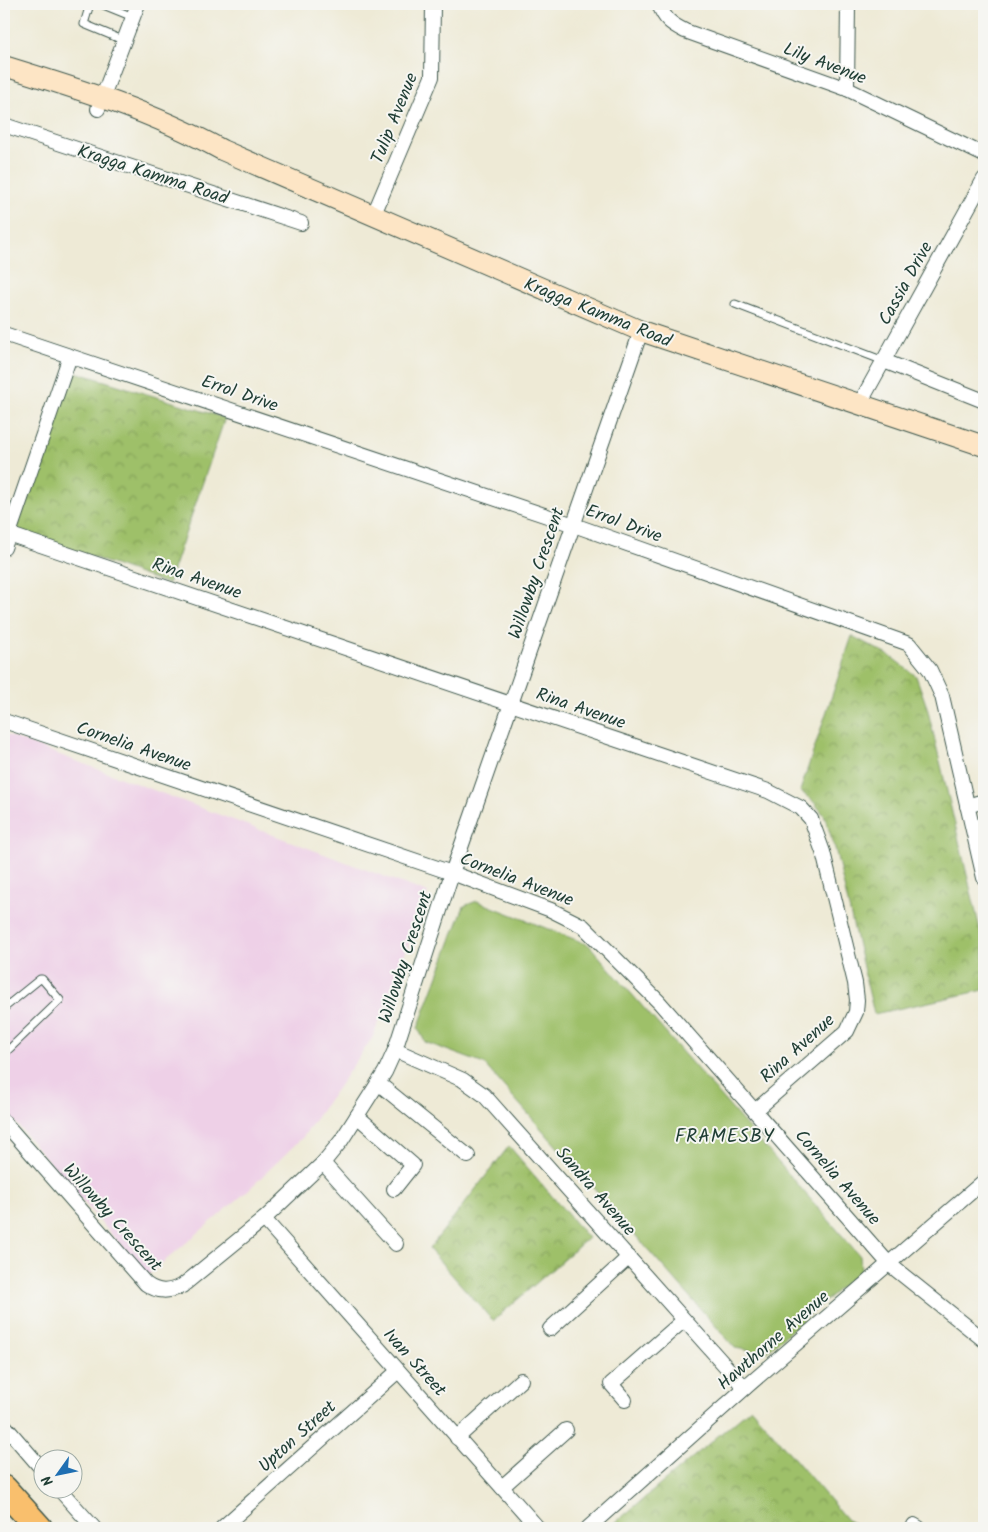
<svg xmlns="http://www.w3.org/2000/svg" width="988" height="1532" font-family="Kalam,sans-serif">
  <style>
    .built { fill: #eed0e7 }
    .park { fill: url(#park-crowns); stroke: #5e7e4e }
    .pitch { fill: #9ec069; stroke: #5e7e4e }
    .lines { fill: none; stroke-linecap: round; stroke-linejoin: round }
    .lane-casing { stroke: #3e574c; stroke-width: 9 }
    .street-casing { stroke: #3e574c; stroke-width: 16 }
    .secondary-casing { stroke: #3e574c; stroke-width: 22 }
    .highway-casing { stroke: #3e574c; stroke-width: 29 }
    .lane { stroke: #fff; stroke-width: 7 }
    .street { stroke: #fff; stroke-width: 14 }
    .secondary { stroke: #fde5c5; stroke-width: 20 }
    .highway { stroke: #f9bf6d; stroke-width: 26 }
    .labels { text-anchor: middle; stroke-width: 4; stroke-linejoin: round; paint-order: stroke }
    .street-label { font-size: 18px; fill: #1f3d34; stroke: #f6f6f2 }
    .neighbourhood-label { font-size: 19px; letter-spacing: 1px; fill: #1f3d34; stroke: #f6f6f2 }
  </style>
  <defs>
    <pattern id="park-crowns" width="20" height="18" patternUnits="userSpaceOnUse" patternTransform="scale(1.25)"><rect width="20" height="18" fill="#9ec069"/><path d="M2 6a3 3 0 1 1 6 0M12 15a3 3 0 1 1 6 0" fill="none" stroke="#809d57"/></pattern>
  </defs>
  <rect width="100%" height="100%" fill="#f6f6f2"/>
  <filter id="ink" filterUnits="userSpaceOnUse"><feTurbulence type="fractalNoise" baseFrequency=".02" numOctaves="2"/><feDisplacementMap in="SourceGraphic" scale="10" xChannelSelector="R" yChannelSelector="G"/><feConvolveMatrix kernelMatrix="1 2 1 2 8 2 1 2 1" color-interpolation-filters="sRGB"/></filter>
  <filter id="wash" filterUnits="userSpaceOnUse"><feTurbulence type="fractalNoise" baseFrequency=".0096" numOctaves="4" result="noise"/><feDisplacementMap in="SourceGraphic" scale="20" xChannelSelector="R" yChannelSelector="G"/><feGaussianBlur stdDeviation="1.12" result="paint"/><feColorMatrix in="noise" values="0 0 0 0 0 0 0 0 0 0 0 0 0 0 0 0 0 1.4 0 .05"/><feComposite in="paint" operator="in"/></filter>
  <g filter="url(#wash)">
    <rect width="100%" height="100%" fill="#eeead6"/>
    <!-- built -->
    <polygon class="built" points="4,734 428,893 373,1037 303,1137 244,1194 147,1276 4,1109"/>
    <!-- park -->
    <g class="park">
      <polygon points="69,370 225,418 168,584 16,530"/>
      <polygon points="852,636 890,656 916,676 927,707 984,946 984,990 874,1014 835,848 824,815 813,801 800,791"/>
      <polygon points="509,1146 588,1238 493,1321 429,1249"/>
      <polygon points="751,1408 847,1520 864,1528 609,1528"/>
    </g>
    <!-- pitch -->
    <polygon class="pitch" points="477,901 589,945 860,1256 861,1270 765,1353 735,1348 484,1064 425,1042 418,1028 464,906"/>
  </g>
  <g filter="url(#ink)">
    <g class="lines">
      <!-- lane casing -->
      <g class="lane-casing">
        <g id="lane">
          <polyline points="90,4 84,24 125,41"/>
          <polyline points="101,4 133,17"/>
          <polyline points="735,304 884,361"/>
          <polyline points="4,1008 40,979 42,979 60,1000 4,1054"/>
        </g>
      </g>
      <!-- street casing -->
      <g class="street-casing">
        <g id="street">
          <path d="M659,4c5,15 12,20 26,27l162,58 137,66"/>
          <polyline points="847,89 848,4"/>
          <polyline points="98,109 138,4"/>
          <polyline points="4,125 301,223"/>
          <polyline points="374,214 432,77 433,4"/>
          <polyline points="4,334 571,524 909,644 930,670 942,696 984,878"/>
          <polyline points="884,361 984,401"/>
          <polyline points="859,405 984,179"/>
          <polyline points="8,534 768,791 801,808 811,819 823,852 855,983 857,1000 856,1012 847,1031 755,1111"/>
          <polyline points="4,548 70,356"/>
          <polyline points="4,721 452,873 551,910 583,926 659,1002 889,1264 984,1340"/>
          <polyline points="967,806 984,801"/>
          <polyline points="395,1050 463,1080 484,1095 745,1388"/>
          <polyline points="378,1083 468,1156"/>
          <polyline points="357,1116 413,1165 394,1189"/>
          <path d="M4,1122l142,162c13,9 22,8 36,2l82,-67 59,-56 18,-22 44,-69 10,-22 57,-177 189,-542"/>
          <polyline points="323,1163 396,1244"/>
          <polyline points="264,1219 538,1528"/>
          <polyline points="550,1329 629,1257"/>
          <polyline points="625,1400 611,1384 684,1320"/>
          <polyline points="4,1425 42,1469"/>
          <polyline points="457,1438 521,1380"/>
          <polyline points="502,1487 566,1430"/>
          <polyline points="60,1490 94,1528"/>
          <polyline points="914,1525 919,1528"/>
          <polyline points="222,1528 398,1371"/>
          <polyline points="588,1528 745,1388 984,1181"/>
        </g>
      </g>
      <!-- secondary casing -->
      <g class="secondary-casing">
        <path id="secondary" d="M4,66c75,23 149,46 218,84l419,181 343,115"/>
      </g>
      <!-- highway casing -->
      <g class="highway-casing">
        <polyline id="highway" points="4,1489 39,1528"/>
      </g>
      <!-- lane -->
      <use href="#lane" class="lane"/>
      <!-- street -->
      <use href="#street" class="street"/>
      <!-- secondary -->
      <use href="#secondary" class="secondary"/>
      <!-- highway -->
      <use href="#highway" class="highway"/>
    </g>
  </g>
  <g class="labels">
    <!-- street labels -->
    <g class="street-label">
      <text transform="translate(825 63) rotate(21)" y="6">Lily Avenue</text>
      <text transform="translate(394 118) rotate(-68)" y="6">Tulip Avenue</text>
      <text transform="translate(153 174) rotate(18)" y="6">Kragga Kamma Road</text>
      <text transform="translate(905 283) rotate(-61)" y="6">Cassia Drive</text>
      <text transform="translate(598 312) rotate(22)" y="6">Kragga Kamma Road</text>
      <text transform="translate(240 393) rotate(19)" y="6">Errol Drive</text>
      <text transform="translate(624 523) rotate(20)" y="6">Errol Drive</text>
      <text transform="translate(536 573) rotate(-71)" y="6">Willowby Crescent</text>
      <text transform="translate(197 578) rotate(19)" y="6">Rina Avenue</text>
      <text transform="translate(581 708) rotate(19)" y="6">Rina Avenue</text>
      <text transform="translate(134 746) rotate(19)" y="6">Cornelia Avenue</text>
      <text transform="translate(517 879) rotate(21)" y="6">Cornelia Avenue</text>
      <text transform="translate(405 957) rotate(-72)" y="6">Willowby Crescent</text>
      <text transform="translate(797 1048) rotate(-42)" y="6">Rina Avenue</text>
      <text transform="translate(838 1177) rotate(49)" y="6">Cornelia Avenue</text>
      <text transform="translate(596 1191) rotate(49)" y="6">Sandra Avenue</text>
      <text transform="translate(113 1217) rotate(48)" y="6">Willowby Crescent</text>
      <text transform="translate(773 1340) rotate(-41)" y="6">Hawthorne Avenue</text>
      <text transform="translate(415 1362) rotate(48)" y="6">Ivan Street</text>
      <text transform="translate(297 1436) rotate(-42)" y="6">Upton Street</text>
    </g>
    <!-- neighbourhood labels -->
    <g class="neighbourhood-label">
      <text x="725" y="1142">FRAMESBY</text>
    </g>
  </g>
  <!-- margin -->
  <rect width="988" height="1532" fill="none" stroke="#f6f6f2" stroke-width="20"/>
  <!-- north arrow -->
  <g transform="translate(58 1474) rotate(237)"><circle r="24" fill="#f6f6f2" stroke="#a0aca6"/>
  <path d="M0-4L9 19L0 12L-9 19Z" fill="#1f6fb2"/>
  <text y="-8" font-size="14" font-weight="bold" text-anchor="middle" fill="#1f3d34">N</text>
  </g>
</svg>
